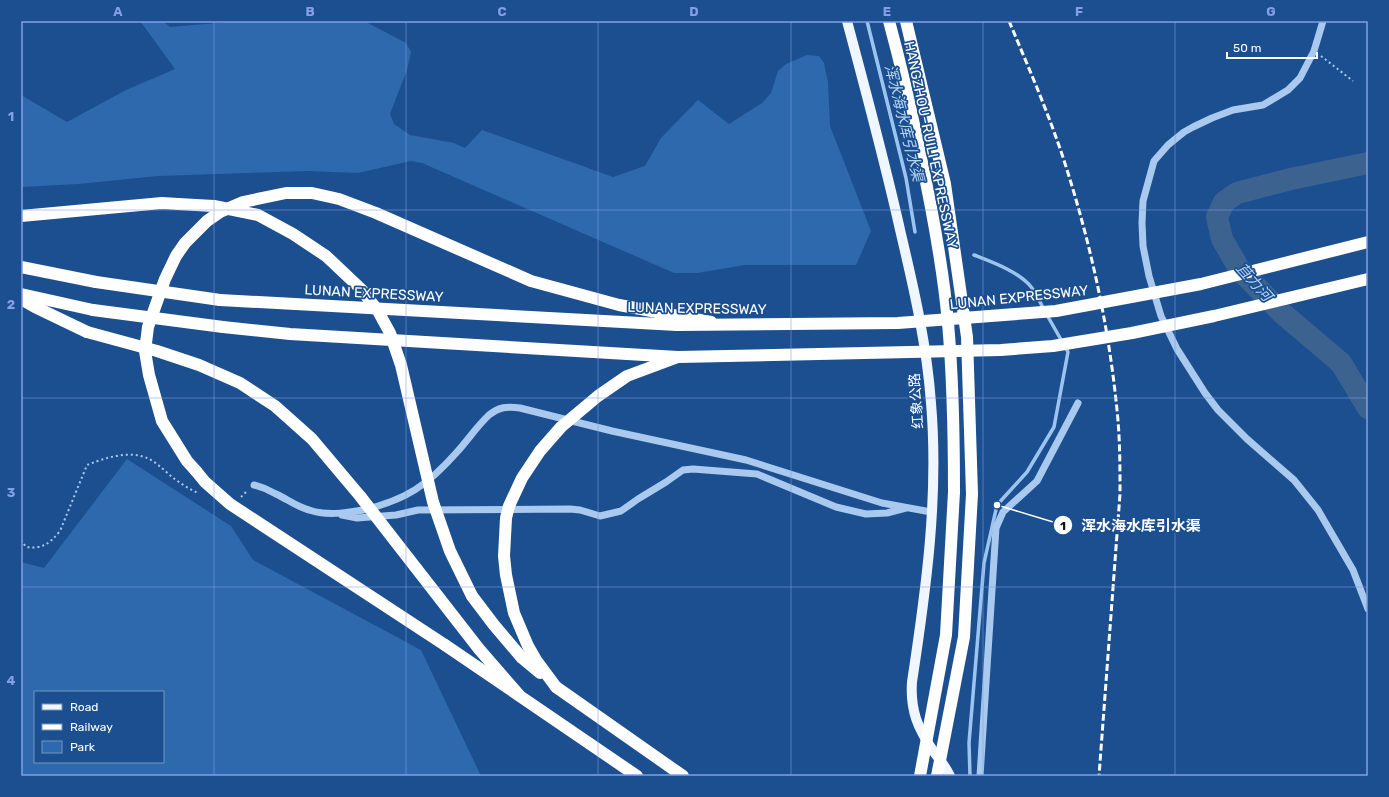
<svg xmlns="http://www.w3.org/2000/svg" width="1389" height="797" font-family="Rubik,'Noto Sans SC',sans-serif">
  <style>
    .green { fill: #2e69ad; fill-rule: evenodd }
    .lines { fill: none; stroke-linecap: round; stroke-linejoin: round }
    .stream { stroke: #9cc4f0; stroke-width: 3.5 }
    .river { stroke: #3c6290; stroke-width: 22 }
    .path { stroke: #a9c9ee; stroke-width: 2; stroke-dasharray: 2 3; stroke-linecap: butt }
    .minor { stroke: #a9c9ee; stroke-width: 7 }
    .major { stroke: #f0f6ff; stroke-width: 10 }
    .highway { stroke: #fff; stroke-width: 12 }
    .rail { stroke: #fff; stroke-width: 3; stroke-dasharray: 7 3; stroke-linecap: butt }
    .highway-bridge { stroke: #fff; stroke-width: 12 }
    .grid { fill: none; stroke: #839eea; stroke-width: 1; stroke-opacity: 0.55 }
    .labels { text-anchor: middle; stroke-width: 3.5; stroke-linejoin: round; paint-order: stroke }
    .street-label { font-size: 14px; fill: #fff; stroke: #1b4f8f }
    .water-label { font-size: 15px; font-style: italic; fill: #b5d3f5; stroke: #1b4f8f }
    .leader { fill: none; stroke: #fff; stroke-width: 1.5 }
    .callout-dot { fill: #fff; stroke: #1b4f8f; stroke-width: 1.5 }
    .mark-label { font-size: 12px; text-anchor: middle; font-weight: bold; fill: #111 }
    .callout-label { font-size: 15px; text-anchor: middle; font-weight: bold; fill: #fff; stroke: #1b4f8f; stroke-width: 3.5; stroke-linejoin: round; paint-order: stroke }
    .neatline { fill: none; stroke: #839eea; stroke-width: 1.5 }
    .grid-label { font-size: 13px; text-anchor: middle; font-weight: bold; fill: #839eea }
  </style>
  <rect width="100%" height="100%" fill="#1b4f8f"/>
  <!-- green -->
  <g class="green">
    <polygon points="140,21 163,21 170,27 241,21 364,21 406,43 411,52 407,70 390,114 394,124 410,135 454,143 465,148 482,130 613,177 645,166 661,138 698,100 729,124 762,103 771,93 778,71 786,64 807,55 819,56 824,63 828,82 830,126 871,231 856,265 745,265 697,273 674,273 422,163 411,161 358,173 308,171 158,176 78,184 21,187 21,95 67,122 126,90 175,69"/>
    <path d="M127,459l104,67 22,34 168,90 60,126h-460v-214l23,6zM35,692h128v70h-128z"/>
  </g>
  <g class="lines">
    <!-- stream -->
    <g class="stream">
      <polyline points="867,21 906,178 915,232"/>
      <path d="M974,255c18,7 46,17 58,33 5,6 8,14 12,22"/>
      <polyline points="970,776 969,743 984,563 997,505 1027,472 1054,427 1068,352 1047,315"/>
    </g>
    <!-- river -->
    <polyline class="river" points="1368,163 1291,179 1237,193 1224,202 1217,217 1222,239 1240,270 1282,313 1341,363 1368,408"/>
    <!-- path -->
    <g class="path">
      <polyline points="1321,56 1353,81"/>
      <polyline points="241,497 248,490"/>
      <path d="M21,540l5,7c17,2 23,-3 34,-16l27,-66c18,-7 41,-15 60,-7 9,4 17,12 25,19 8,6 17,12 26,16"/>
    </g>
    <!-- minor -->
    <g class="minor">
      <polyline points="1323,21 1314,51 1300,78 1288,90 1263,105 1233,110 1212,118 1193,127 1184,132 1168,145 1154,161 1143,201 1142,223 1143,246 1149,276 1161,316 1177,349 1205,393 1218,410 1247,439 1294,480 1318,510 1353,570 1368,609"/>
      <path d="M254,485c8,2 15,5 22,9 11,5 21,13 33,16 17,6 37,3 54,0 43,-10 65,-25 94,-58 11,-12 20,-26 32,-37 10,-8 18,-9 31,-7l92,23 134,29 136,43 49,9"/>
      <polyline points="342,515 357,518 396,515 418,510 570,509 580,510 600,516 621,511 638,499 666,482 683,470 693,469 757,474 836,507 866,514 887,513 906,508"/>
      <polyline points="980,776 996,528 1003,512 1037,481 1078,403"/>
    </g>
    <!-- major -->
    <path class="major" d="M847,21c19,71 38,141 54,213 13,55 26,112 30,169 8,94 -5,187 -19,279 -2,29 6,47 22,70 6,8 12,15 16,24"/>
    <!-- highway -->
    <g class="highway">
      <path d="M889,21c12,44 22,88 31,132 12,56 23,113 28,170 5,56 6,113 6,169"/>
      <polyline points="906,21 945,184 967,337 972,494"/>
      <polyline points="21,216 162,203 178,204"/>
      <polyline points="21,267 96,282"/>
      <polyline points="21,294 93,310"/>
      <polyline points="21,299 35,307 87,332"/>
      <polyline points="220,300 677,325"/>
      <polyline points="223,327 290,334 678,357"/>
      <polyline points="196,471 187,461 162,421 149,375 145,351 148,327 165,279 176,256 185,243 207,221 220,212 243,202 286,193 312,193 339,199 376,213 531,281 619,305 711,322"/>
      <polyline points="445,645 637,776"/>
      <polyline points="556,687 683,776"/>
    </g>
    <!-- rail -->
    <path class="rail" d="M1009,21c21,50 43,100 59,152 24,77 41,156 49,237 3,28 3,56 3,84l-21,282"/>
    <!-- highway-bridge -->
    <g class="highway-bridge">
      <polyline points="178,204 214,206 258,215 293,234 326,256 361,289 378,311 390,333 401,365 433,502 450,551 472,596 494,625 522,658 540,673"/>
      <polyline points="96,282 220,300"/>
      <polyline points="93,310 223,327"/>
      <polyline points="677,325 898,323 1056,311 1201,284 1368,242"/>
      <polyline points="87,332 157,351 199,365 240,383 275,406 312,439 360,496 479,649 519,695"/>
      <polyline points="196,471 205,482 230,504 445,645"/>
      <polyline points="556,687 536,660 528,646 514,613 506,575 504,556 506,518 509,506 522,478 540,451 561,427 598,396 627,376 678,357 1001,350 1053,346 1132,333 1214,316 1368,279"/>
      <polyline points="920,776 946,635 954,492"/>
      <polyline points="937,776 964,637 972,494"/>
    </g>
  </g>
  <!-- grid -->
  <path class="grid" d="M214,21v755M406,21v755M598,21v755M791,21v755M983,21v755M1175,21v755M21,210h1347M21,398h1347M21,587h1347"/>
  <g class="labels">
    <!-- street labels -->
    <g class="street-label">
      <text transform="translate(931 145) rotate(78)" y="5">HANGZHOU–RUILI EXPRESSWAY</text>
      <text transform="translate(374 293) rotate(3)" y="5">LUNAN EXPRESSWAY</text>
      <text transform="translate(1019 297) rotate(-6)" y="5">LUNAN EXPRESSWAY</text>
      <text transform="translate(697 308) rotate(1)" y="5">LUNAN EXPRESSWAY</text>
      <text transform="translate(916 401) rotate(-94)" y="5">红象公路</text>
    </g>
    <!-- water labels -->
    <g class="water-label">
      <text transform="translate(904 123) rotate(76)" y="5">浑水海水库引水渠</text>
      <text transform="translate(1254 282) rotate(48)" y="5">苴力河</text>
    </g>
  </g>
  <!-- callouts -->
  <path class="leader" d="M997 505L1063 525"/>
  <g class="callout-dot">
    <circle cx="997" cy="505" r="4"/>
    <circle cx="1063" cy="525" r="10"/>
  </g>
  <g class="mark-label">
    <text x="1063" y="530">1</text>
  </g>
  <g class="callout-label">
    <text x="1141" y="531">浑水海水库引水渠</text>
  </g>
  <!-- border -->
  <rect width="1389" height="797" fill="none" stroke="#1b4f8f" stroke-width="44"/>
  <!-- legend -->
  <rect x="34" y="691" width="130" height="72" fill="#1b4f8f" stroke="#7695bc"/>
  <rect x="42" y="704" width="20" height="6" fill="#f0f6ff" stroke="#7695bc"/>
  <text x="70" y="711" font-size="12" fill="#ffffff">Road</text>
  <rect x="42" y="724" width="20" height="6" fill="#ffffff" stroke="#7695bc"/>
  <text x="70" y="731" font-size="12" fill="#ffffff">Railway</text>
  <rect x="42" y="741" width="20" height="12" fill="#2e69ad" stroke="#7695bc"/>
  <text x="70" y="751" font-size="12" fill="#ffffff">Park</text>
  <!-- scale -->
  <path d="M1227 52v6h90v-6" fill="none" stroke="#ffffff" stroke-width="2"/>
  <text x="1233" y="52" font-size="12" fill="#ffffff" stroke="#1b4f8f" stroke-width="3" paint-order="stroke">50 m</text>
  <rect x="22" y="22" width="1345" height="753" class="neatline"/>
  <g class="grid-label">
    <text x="118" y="16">A</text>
    <text x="310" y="16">B</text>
    <text x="502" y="16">C</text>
    <text x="694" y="16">D</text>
    <text x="887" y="16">E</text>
    <text x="1079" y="16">F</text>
    <text x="1271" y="16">G</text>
    <text x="11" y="121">1</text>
    <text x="11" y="309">2</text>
    <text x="11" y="497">3</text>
    <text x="11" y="685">4</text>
  </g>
</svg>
